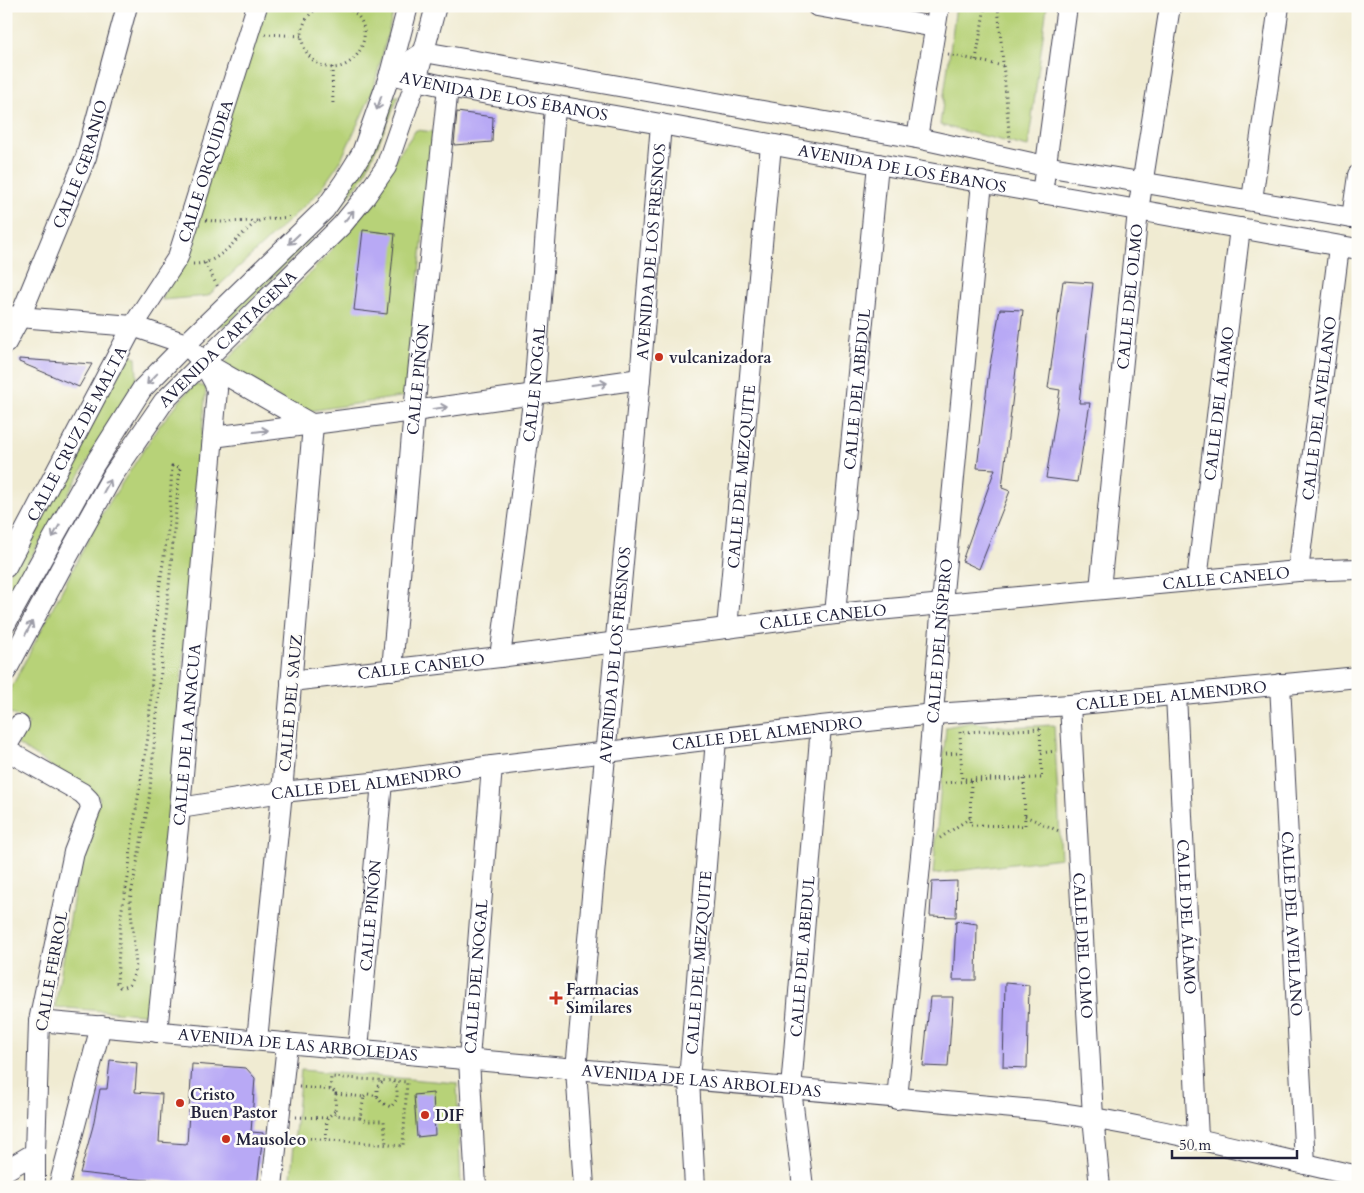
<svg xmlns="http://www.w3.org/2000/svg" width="1364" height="1193" font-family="Cardo,serif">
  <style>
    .green { fill: #b7d278; stroke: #6c7a5a }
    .building { fill: #b8a9f5 }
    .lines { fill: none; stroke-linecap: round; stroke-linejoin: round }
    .minor-casing { stroke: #414052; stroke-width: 22 }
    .path { stroke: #414052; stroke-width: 3; stroke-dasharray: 1 4; stroke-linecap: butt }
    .minor { stroke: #fff; stroke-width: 20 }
    .oneway { stroke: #9c9ca7 }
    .poi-dot { fill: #c8321e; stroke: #fdfcf7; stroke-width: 2 }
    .labels { text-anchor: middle; stroke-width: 5; stroke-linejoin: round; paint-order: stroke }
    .street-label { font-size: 16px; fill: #22223b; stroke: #fdfcf7 }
    .poi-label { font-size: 16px; font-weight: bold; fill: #22223b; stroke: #fdfcf7; text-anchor: start }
  </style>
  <rect width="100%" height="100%" fill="#fdfcf7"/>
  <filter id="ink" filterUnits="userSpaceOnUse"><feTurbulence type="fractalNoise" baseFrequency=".02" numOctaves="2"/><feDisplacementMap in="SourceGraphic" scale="10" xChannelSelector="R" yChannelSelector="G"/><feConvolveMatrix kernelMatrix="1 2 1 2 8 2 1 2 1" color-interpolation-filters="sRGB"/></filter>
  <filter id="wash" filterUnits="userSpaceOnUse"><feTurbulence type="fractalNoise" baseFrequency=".0096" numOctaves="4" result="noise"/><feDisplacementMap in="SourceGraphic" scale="20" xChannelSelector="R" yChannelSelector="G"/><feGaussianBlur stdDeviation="1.12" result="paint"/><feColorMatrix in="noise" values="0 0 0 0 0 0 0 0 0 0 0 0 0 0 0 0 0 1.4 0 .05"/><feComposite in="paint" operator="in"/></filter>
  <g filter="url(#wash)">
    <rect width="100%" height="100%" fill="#f0ebd2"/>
    <!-- green -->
    <g class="green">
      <polygon points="263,6 395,6 373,91 340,162 319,192 208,296 162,300"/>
      <polygon points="956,6 1047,6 1028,147 940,125"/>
      <polygon points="390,96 399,96 364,176 339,209 227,325 214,326 327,210"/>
      <polygon points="416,130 434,132 406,396 303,412 223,365 330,252"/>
      <polygon points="131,354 136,358 137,378 28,562 6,603 6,578 111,383"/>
      <polygon points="194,384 206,387 153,1015 55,1007 80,860 100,798 17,744 29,723 6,711 6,698 100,517 159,426"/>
      <polygon points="971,722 1007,727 1054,725 1061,858 933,874 946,727"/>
      <polygon points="301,1070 457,1083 461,1187 290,1187"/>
    </g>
    <g id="blocks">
      <!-- building -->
      <g class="building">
        <polygon points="457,112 493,117 492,142 454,145"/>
        <polygon points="363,230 395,234 387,314 354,310"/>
        <polygon points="1063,281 1093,283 1079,403 1090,403 1077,482 1046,478 1060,390 1048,388"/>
        <polygon points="1000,309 1023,310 1002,488 1010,491 979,569 962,561 995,469 977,468 989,370"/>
        <polygon points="19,359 92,364 79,387 19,362"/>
        <polygon points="957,881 956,917 930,916 932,882"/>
        <polygon points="956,921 977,924 976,980 953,980"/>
        <polygon points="1005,983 1029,985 1027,1068 1003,1067"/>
        <polygon points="930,997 953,997 948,1067 923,1066"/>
        <polygon points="110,1060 137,1063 135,1092 162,1094 159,1142 187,1144 192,1064 246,1068 255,1078 251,1132 263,1133 257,1187 134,1179 80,1173 93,1126 100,1089 107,1089"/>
        <polygon points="433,1093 435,1135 417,1137 414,1095"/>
      </g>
    </g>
  </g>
  <g filter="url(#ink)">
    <use href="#blocks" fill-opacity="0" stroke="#414052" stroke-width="1"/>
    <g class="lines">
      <!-- minor casing -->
      <g class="minor-casing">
        <g id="minor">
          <polyline points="817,6 935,27"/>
          <polyline points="390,74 424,52 917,138 1045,166 1358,219"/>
          <path id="s1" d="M390,74l58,13 213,37 217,40 480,85"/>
          <polyline points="917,138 939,6"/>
          <polyline points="1042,194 1067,6"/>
          <polyline points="1252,200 1279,6"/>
          <polyline points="1352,218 1358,175"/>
          <polyline points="6,316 133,326 186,344 203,362 313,425 282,792 257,1040"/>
          <path id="s2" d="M6,343l14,-26 66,-160 41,-151"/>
          <polyline points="213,437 414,411 640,379"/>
          <path id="s3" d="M6,567l127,-241 45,-69 79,-251"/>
          <path id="s4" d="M1298,571l41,-324"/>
          <path id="s5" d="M1197,580l43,-352"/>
          <path id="s6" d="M1100,589l38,-378 32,-205"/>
          <path id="s7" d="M835,614l43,-450"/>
          <polyline points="6,623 94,465 142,389 186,344 325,209 344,182 362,153 390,74 408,6"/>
          <path id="s8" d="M727,628l44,-483"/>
          <path id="s9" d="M500,657l34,-263 21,-287"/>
          <path id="s10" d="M392,670l22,-259 34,-324"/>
          <path id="s11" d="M6,671l54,-101 53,-95 51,-74 178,-176 23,-28 21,-30 30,-86 20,-75"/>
          <path id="s12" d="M291,681l209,-24 335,-43 463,-43 60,-2"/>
          <path id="s13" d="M1280,684l25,480"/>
          <path id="s14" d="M1176,695l22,443"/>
          <path id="s15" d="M1070,705l23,412 7,70"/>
          <polyline points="6,747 19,725"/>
          <polyline points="6,750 82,793 89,800 91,808 74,852 39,1021 35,1153 35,1187"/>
          <path id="s16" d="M180,808l102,-16 100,-10 110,-16 329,-40 113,-12 136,-9 288,-28"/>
          <path id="s17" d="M39,1021l1007,90c105,14 208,42 312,65"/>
          <path id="s18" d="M157,1032l23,-224 37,-418 -3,-8 -11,-20"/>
          <path id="s19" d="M358,1049l24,-267"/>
          <path id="s20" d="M897,1099l26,-264 19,-232 40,-421"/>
          <polyline points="6,1170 35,1153"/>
          <polyline points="59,1186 101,1026"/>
          <polyline points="272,1187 287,1044"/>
          <path id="s21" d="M476,1187l-7,-128 23,-293"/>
          <path id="s22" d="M584,1187l-8,-118 64,-690 21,-255"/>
          <path id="s23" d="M695,1187l-6,-107 27,-341"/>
          <path id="s24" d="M803,1187l-12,-98 30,-363"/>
        </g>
      </g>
      <!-- path -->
      <g class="path">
        <path d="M322,6c-11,5 -19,14 -20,27 -1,10 3,20 11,27 37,30 76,-35 31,-54"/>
        <polyline points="998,6 1010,142"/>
        <polyline points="265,34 302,36"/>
        <polyline points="948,54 1003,66"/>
        <polyline points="976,60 985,6"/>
        <polyline points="332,67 333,104"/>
        <polyline points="206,220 220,222 257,221"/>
        <polyline points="205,263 219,289"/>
        <path d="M193,264c28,1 43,-28 64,-42 6,-4 26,-4 34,-5"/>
        <polygon points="172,466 180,467 149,800 130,900 136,965 133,977 129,985 124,987 120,987 117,983 121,914 128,878 133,828 148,737 157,603 169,523"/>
        <polygon points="1040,729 1042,778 962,779 960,732"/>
        <polyline points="1041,753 1056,751"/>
        <polyline points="946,754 961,753"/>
        <polygon points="1024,779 1025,826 970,825 971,781"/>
        <polyline points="945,783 971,781"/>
        <polyline points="1025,816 1059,831"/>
        <polyline points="940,838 970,818"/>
        <polyline points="299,1087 333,1090 336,1094"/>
        <polygon points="336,1094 364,1097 360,1118 335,1115"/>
        <polyline points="377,1096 377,1087 383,1081"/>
        <polyline points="364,1097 368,1094 377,1096 382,1103 391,1107 397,1099 397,1087 392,1082"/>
        <polyline points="296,1117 327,1118"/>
        <polyline points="360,1118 367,1121 384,1121 386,1144"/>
        <polyline points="295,1137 403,1146 407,1082 331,1077 330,1090"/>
        <polyline points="326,1139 327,1118 335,1111"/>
      </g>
      <!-- minor -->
      <use href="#minor" class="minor"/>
    </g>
    <!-- one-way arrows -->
    <defs><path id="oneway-shaft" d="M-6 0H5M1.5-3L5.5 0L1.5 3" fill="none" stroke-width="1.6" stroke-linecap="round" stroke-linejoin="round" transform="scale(1.25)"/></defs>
    <g class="oneway">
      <use href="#oneway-shaft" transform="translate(379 103) rotate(109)"/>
      <use href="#oneway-shaft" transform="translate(349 216) rotate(-50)"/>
      <use href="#oneway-shaft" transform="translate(294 239) rotate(136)"/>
      <use href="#oneway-shaft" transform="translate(152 379) rotate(134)"/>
      <use href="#oneway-shaft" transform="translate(600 384) rotate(-8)"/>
      <use href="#oneway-shaft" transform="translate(440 408) rotate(-8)"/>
      <use href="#oneway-shaft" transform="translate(261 431) rotate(-7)"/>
      <use href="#oneway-shaft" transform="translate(107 486) rotate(-61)"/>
      <use href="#oneway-shaft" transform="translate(56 531) rotate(120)"/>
      <use href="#oneway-shaft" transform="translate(29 628) rotate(-62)"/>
    </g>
  </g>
  <!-- markers -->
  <g class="poi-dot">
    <circle cx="659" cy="357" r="5"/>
    <path d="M553.5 990.5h5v5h5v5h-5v5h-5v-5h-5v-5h5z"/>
    <circle cx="180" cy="1103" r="5"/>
    <circle cx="425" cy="1115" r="5"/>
    <circle cx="226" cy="1139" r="5"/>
  </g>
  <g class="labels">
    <!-- street labels -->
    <g class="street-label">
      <text dy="6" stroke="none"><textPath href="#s1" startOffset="116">AVENIDA DE LOS ÉBANOS</textPath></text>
      <text dy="6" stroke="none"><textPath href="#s2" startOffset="194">CALLE GERANIO</textPath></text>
      <text dy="6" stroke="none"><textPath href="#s1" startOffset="521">AVENIDA DE LOS ÉBANOS</textPath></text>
      <text dy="6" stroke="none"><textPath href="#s3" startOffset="445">CALLE ORQUÍDEA</textPath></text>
      <text dy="6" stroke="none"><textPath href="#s22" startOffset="939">AVENIDA DE LOS FRESNOS</textPath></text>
      <text dy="6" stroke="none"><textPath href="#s6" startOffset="294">CALLE DEL OLMO</textPath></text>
      <text dy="6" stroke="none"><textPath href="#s11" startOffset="402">AVENIDA CARTAGENA</textPath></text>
      <text dy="6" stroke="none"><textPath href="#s10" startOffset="292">CALLE PIÑÓN</textPath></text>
      <text dy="6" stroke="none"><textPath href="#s9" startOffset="276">CALLE NOGAL</textPath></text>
      <text dy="6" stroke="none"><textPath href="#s7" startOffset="226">CALLE DEL ABEDUL</textPath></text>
      <text dy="6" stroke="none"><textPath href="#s5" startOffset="178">CALLE DEL ÁLAMO</textPath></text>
      <text dy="6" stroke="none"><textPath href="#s4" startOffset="164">CALLE DEL AVELLANO</textPath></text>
      <text dy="6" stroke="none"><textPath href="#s3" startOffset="151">CALLE CRUZ DE MALTA</textPath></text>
      <text dy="6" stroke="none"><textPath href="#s8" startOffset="152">CALLE DEL MEZQUITE</textPath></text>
      <text dy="6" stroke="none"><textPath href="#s12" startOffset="941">CALLE CANELO</textPath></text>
      <text dy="6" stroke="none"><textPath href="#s12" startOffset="536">CALLE CANELO</textPath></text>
      <text dy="6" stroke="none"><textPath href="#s20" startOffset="460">CALLE DEL NÍSPERO</textPath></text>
      <text dy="6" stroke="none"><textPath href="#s22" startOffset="534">AVENIDA DE LOS FRESNOS</textPath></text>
      <text dy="6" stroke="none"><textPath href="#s12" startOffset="131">CALLE CANELO</textPath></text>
      <text dy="6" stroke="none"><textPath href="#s16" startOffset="998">CALLE DEL ALMENDRO</textPath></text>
      <text transform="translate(290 703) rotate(-85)" y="6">CALLE DEL SAUZ</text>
      <text dy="6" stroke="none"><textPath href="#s16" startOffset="592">CALLE DEL ALMENDRO</textPath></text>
      <text dy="6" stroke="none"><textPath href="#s18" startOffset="299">CALLE DE LA ANACUA</textPath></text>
      <text dy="6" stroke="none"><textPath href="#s16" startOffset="188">CALLE DEL ALMENDRO</textPath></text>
      <text dy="6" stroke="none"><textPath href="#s19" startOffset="134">CALLE PIÑÓN</textPath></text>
      <text dy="6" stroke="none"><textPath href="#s14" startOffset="222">CALLE DEL ÁLAMO</textPath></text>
      <text dy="6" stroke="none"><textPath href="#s13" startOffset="240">CALLE DEL AVELLANO</textPath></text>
      <text dy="6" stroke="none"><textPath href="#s15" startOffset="241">CALLE DEL OLMO</textPath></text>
      <text dy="6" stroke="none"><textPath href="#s24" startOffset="232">CALLE DEL ABEDUL</textPath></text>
      <text dy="6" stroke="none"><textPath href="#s23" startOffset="225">CALLE DEL MEZQUITE</textPath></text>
      <text transform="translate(51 971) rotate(-80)" y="6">CALLE FERROL</text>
      <text dy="6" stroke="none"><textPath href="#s21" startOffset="211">CALLE DEL NOGAL</textPath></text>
      <text dy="6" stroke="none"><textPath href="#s17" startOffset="260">AVENIDA DE LAS ARBOLEDAS</textPath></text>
      <text dy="6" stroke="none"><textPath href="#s17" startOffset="665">AVENIDA DE LAS ARBOLEDAS</textPath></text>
    </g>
    <!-- poi labels -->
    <g class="poi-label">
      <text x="669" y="363">vulcanizadora</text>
      <text x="566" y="995">Farmacias<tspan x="566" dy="18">Similares</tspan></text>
      <text x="190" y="1100">Cristo<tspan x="190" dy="18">Buen Pastor</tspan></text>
      <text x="435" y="1121">DIF</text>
      <text x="236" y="1145">Mausoleo</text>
    </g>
  </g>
  <!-- margin -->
  <rect width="1364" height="1193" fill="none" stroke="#fdfcf7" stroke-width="25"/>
  <!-- scale -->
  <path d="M1172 1150v8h125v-8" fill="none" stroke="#22223b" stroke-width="2.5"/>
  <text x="1179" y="1150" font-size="15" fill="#22223b" stroke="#fdfcf7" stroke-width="4" paint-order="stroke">50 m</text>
</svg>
